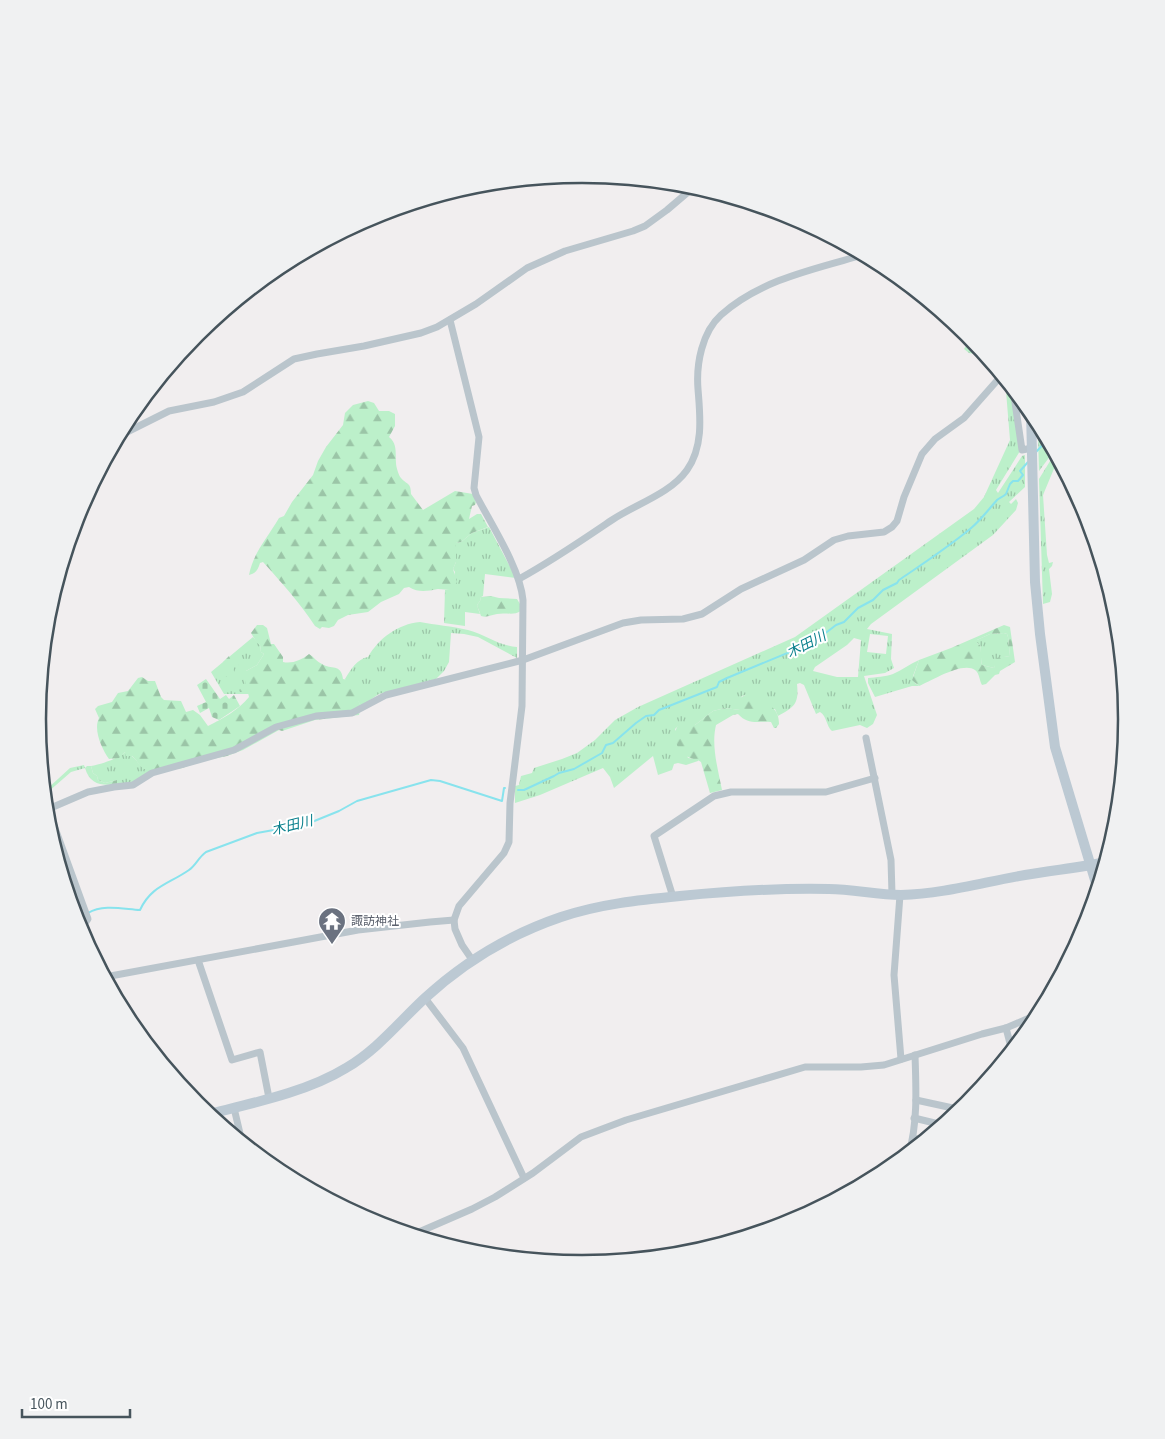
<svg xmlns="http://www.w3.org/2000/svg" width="1165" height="1439" font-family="'Source Sans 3','Noto Sans JP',sans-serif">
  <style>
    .grass { fill: url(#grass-tufts); fill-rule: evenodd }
    .forest { fill: url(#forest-firs); fill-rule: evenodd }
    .cemetery { fill: url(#cemetery-stones) }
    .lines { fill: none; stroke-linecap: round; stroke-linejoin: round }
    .stream { stroke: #88e3ed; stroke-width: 2 }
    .street { stroke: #bac5cc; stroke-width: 7 }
    .secondary { stroke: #bcc9d3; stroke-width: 10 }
    .labels { text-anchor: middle; stroke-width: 4; stroke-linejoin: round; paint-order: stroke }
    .worship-label { font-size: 12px; fill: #5b616d; stroke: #fff; text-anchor: start }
    .water-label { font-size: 14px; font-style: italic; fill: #0b808d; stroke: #fff }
    .rim { fill: none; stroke: #46545c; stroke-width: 2.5 }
  </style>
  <defs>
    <pattern id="grass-tufts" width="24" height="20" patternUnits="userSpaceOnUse" patternTransform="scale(1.25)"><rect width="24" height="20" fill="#bcf0ca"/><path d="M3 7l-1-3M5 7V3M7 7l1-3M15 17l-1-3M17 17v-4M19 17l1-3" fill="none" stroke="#9bc5a7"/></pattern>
    <pattern id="forest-firs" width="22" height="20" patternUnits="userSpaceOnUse" patternTransform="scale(1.25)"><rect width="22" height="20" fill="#bcf0ca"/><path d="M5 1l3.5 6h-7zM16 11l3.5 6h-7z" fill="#9bc5a7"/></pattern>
    <pattern id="cemetery-stones" width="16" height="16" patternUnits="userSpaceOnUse" patternTransform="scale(1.25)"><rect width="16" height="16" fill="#bcf0ca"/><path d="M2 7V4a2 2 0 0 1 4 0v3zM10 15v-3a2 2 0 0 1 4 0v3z" fill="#9bc5a7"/></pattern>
  </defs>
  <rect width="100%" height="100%" fill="#f1eeef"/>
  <!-- grass -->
  <g class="grass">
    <path d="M1005,379l5,6 10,66 -24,39 2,3 24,-37 3,-1v32l-16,15 2,2 5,-5 2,4 -2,7 -23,25 -122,89 -4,5 25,5 -1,25 3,9 -9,5 -21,3 13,39 -4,9 -6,4 -7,-3 -28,6c-6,-5 -5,-15 -12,-19l-4,2 -12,-29 -4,-2 -3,1c2,19 -2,23 -19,32l-3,-7 -13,-1 -17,-13 -3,1 -2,3v11l-15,-2 -12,3 -18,14 -17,1 -3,3 13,29 10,1v2l-12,4 -8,-2 -4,1 -2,6 -14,5 -5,-19 -39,32 -4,-11 -7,-9 -63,27 -25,8v-17l4,-1 2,-9 11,-3 2,-5 28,-9 15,-6 18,-13 20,-20 23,-13 157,-70 179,-128 10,-12 26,-57zM870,634l18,2 -2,18 -19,-2zM854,638l7,2 -3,37h-21l-24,-6 2,-4 32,-22z"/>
    <polygon points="1043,431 1054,451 1039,471 1038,436"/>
    <polygon points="1055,453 1058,459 1043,495 1047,555 1049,563 1053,562 1052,566 1049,569 1052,594 1050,602 1043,604 1039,479"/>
    <polygon points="489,527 516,578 485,574 483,596 481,597 480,601 477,605 480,614 465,612 465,626 444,623 445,590 451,589 455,572 453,569 456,562 456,543 461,542 472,533"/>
    <path d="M420,622c15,3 32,4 48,8 18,5 29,15 49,17v11l-39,-21 -14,-3 -13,-1 -2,29 -5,9 -8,8 -57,15 -18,12 -16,-27c6,-10 12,-20 23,-22 11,-19 30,-33 52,-35z"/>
    <path d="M1004,633l3,1 1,3 2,19c-9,1 -13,3 -16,12l-12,-3c-2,-7 0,-13 -2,-20l-3,-2v-3l13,-6z"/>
    <polygon points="253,637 260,645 261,652 264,654 257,665 246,671 249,694 224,694 211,672"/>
    <path d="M919,660l-6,16 2,7 4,3h-7l-37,11 -7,-14v-5c8,-1 17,-1 25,-4 9,-4 17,-10 26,-14z"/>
    <path d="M125,752c17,8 10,17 30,17l-22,13 -16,2v-4l-12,3 -7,-3 -1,-4 -4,-3 -2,-7c8,-1 29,-8 34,-14z"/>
    <polygon points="84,765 85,768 71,772 48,792 52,804 50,803 45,793 47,789 70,768"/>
  </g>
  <!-- forest -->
  <g class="forest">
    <polygon points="961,328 968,334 1000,373 993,372 982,355 969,353 964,349 966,346 960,337"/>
    <path d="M368,401l6,2 5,8h10l6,3v12l-6,11c9,7 6,17 7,26 0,4 3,13 5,15 6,7 10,4 10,16l12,16 32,-19 18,3 3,8 -1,3 -3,1 -3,13 8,-5h4l7,13 -16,6 -11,9 -5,1v19l-3,7 4,13 -6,8c-5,0 -9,-1 -13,-1 -11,2 -19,4 -29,-2l-5,1 -5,6 -18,8 -13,10 -20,3 -10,5 -4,6 -5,2 -7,-1 -2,2 -5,-3c-15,-23 -33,-43 -52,-64l-3,1c-2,7 -4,10 -11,12 4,-22 19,-38 30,-57l5,-2 8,-14 21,-27 5,-14 8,-14 17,-22 2,-12 8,-8z"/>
    <path d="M491,596l8,2 18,1 3,5 1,7c-8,5 -15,1 -24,3 -6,1 -10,4 -16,2l-4,-11 3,-4 1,-4z"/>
    <path d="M257,625h6l4,3 4,16h3l9,13v5c9,2 19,-2 26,-8 5,3 8,8 13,10 9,6 19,-1 21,15 12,2 20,8 15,21l3,6 -2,9 -44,5 -33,11 -3,-1 -36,20 -16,6 -24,5 -24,8h-35c-5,-3 -7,-9 -12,-13h-6l-1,-4 -6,6 -10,1c-7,-10 -16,-29 -10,-41l-4,-9 3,-3 14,-4 6,-9 10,-2 10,-13 4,-1 6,4h7l6,16 3,3 17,1 5,11 7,-2 7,5 8,11c16,-8 30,-16 41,-29l-5,-21 2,-5 11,-6 7,-11 -3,-2 -1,-7 -3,-2 -6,-10z"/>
    <path d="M1004,625l6,2 5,35 -15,9 -1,3 -4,1 -9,9 -4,1c-3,-5 -2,-11 -7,-15 -12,-9 -44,11 -56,16l-7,-6 7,-20 32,-12zM1004,633l3,1 1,3 2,19 -14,2 -2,10 -12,-3c-2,-7 0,-13 -2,-20l-3,-2v-3l13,-6z"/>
    <path d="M229,656l3,7 7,-3v5l-6,1 2,11 3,5 5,2 2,4v4h-5c-2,-6 -6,-10 -8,-16l-7,1 -2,-15z"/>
    <path d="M745,695l14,4 3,8 9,-1c6,5 8,11 8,18l-3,4h-2l-3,-6c-15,-1 -23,3 -33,-8l-5,1 -17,10c-5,21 2,44 6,65l-12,3 -9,-31c-4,-3 -10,-3 -15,-6 -10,-6 -14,-21 -8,-31h17l18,-14 12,-3 15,2v-12z"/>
    <path d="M87,766h4l2,7 4,3 1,4 7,3 12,-3v4c-15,2 -27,1 -32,-16z"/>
  </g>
  <!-- cemetery -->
  <polygon class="cemetery" points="206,679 220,699 226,695 229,699 234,695 240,706 219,720 212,717 209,708 200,713 197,706 206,702 197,685"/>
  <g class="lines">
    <!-- stream -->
    <g class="stream">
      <polyline points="1036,452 1048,439"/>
      <path d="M518,790h6l30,-14 5,-3 15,-4 28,-16 4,-8 7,-2 23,-20 10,-7 8,-1 5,-5 58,-23 2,-5 8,-4 87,-36 22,-17 8,-3 14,-14 15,-8 10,-10 14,-7 2,-3c25,-17 48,-32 71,-51 11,-9 18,-19 27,-29 2,-2 6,-3 9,-6l4,-10 3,-3h5l5,-6 -3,-4 8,-9"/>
      <path d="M88,913c15,-9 35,-4 52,-3 11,-24 29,-26 49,-40 7,-5 9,-12 17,-18l51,-19 50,-9 32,-13 18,-10 74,-21 9,1 62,20 2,-13h1"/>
      <polyline points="76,919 82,917"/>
    </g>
    <!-- street -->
    <g class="street">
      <path d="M450,320l29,117 -5,51 2,7c15,29 44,73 47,105l-1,106 -12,97 -1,39 -5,11 -45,53 -5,14 1,9 7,16 11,16"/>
      <polyline points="1013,389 1022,450 1032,448"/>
      <polyline points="119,436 169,411 214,402 243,392 294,359 317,354 364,346 421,333 437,327 476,304 527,268 565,251 633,231 645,226 667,210 694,187"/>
      <path d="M519,579c33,-18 62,-38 93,-59 24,-16 58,-26 75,-50 17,-24 13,-55 11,-81 -2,-25 4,-57 23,-74 39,-35 93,-46 142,-60"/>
      <polyline points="866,738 891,860 892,894"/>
      <polyline points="48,809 88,919 80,930"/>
      <polyline points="46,810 88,792 114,787 133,785 152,773 234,750 276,727 316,716 352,713 386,695 523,660 623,623 641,620 683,619 702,614 741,589 804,560 834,540 848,536 884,532 892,527 897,521 904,497 922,454 935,439 964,418 1002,375"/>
      <polyline points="900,895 894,975 901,1059"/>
      <polyline points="673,897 654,836 714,796 731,792 826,792 875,778"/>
      <polyline points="198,960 232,1060 260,1052 269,1098"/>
      <polyline points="105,977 358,930 430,922 454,920"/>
      <polyline points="425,998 463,1048 524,1178"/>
      <polyline points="1006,1028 1012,1051"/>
      <polyline points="916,1100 962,1110"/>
      <polyline points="234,1108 242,1142"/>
      <polyline points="914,1118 943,1125"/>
      <polyline points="913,1138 924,1141"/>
      <path d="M909,1153c9,-31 7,-66 6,-98"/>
      <polyline points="412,1235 472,1209 495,1197 533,1173 581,1137 626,1120 805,1067 861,1067 884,1065 982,1034 1006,1028 1041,1013"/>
    </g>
    <!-- secondary -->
    <g class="secondary">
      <polyline points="1031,411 1035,582 1040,634 1055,747 1098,890"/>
      <path d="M209,1114c44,-11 98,-22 137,-46 31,-18 53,-46 79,-70 39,-36 86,-64 136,-81 39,-13 78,-17 119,-21 49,-5 99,-8 149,-7 24,0 48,6 72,6 42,-1 83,-13 124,-20 27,-5 54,-7 81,-13"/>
    </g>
  </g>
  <!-- icons -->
  <defs>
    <g id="temple-pin" transform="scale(1.4375)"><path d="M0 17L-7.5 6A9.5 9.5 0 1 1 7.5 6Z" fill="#6b7280" stroke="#fff"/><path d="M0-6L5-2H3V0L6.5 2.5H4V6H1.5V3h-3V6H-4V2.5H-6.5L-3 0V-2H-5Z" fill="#fff"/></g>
  </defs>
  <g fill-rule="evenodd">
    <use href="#temple-pin" x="332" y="921"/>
  </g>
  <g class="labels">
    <!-- worship labels -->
    <g class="worship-label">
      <text x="351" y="925">諏訪神社</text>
    </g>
    <!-- water labels -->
    <g class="water-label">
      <text transform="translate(806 644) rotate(-27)" y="5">木田川</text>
      <text transform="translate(292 825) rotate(-14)" y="5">木田川</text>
    </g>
  </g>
  <!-- crop -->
  <path d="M0 0H1165V1439H0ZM46 719a536 536 0 1 1 1072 0a536 536 0 1 1-1072 0Z" fill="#f0f1f2" fill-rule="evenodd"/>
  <path class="rim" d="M46 719a536 536 0 1 1 1072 0a536 536 0 1 1-1072 0Z"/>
  <!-- scale -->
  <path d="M22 1409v8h108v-8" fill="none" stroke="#46545c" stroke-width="2.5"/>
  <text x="30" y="1409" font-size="15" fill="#46545c" stroke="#ffffff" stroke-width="4" paint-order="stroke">100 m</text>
</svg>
